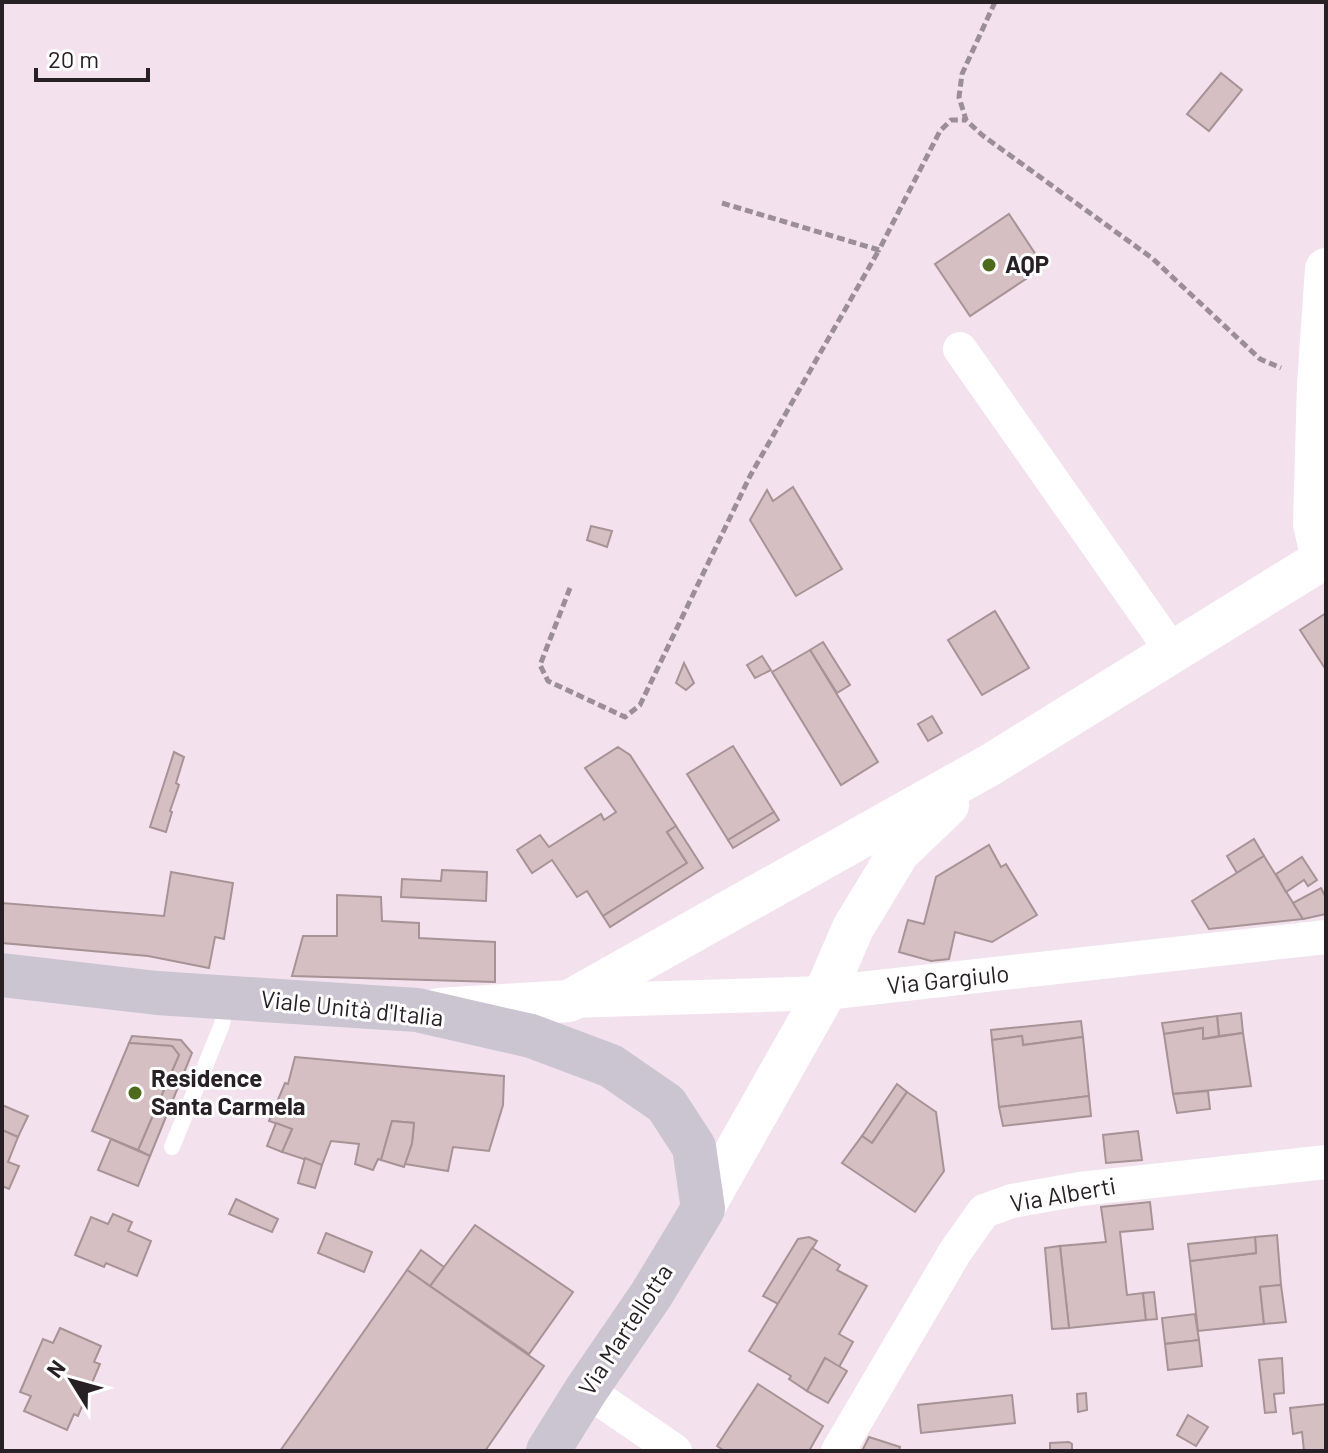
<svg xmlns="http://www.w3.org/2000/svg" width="1328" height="1453" font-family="Barlow,sans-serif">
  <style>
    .building { fill: #d5bfc3; stroke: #a79296; stroke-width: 2 }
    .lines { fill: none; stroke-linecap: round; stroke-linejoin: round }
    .path { stroke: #9b8e97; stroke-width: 5; stroke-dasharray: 8 4; stroke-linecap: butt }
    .service { stroke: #fff; stroke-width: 16 }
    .minor { stroke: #fff; stroke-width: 34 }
    .tertiary { stroke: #fff; stroke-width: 42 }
    .secondary { stroke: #cbc4d1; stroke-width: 44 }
    .poi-dot { fill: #4c691c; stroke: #fff; stroke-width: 3 }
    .labels { text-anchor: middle; stroke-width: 6; stroke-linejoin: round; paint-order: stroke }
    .poi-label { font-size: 24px; font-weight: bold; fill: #272025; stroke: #fff; text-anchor: start }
    .street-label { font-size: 24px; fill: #272025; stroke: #fff }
  </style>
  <rect width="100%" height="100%" fill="#f3e2ee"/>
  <!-- building -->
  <g class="building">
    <polygon points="1221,73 1242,90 1209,131 1187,114"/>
    <polygon points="1009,214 1044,267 970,316 935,264"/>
    <polygon points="793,487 842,569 796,596 750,520 767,490 773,501"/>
    <polygon points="591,526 612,531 607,547 587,540"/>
    <polygon points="995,611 1029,668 982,695 948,640"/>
    <polygon points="1326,613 1326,670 1300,630"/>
    <polygon points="823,642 850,685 837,693 810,650"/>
    <polygon points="810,650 878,762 841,785 772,672"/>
    <polygon points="762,656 771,670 755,678 747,665"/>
    <polygon points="684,663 694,683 686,690 676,683"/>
    <polygon points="932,716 942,733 928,741 918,724"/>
    <polygon points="733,746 774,812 728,840 687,774"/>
    <polygon points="618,747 630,755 676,826 667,832 687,863 603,916 587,891 577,897 552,860 532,873 517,850 540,835 549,847 601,814 604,820 616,812 585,768"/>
    <polygon points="174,752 184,757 176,783 179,785 170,811 172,812 166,832 150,827"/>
    <polygon points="774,812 779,820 733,848 728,840"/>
    <polygon points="676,826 703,868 610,927 603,916 687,863 667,832"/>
    <polygon points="1254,839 1264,856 1237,873 1227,856"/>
    <polygon points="989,845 1001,867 1006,864 1037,915 992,942 955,932 949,959 931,961 899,952 908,920 924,924 936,877"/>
    <polygon points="1264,856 1303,919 1209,929 1192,901"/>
    <polygon points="1302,857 1317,880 1308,886 1304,880 1286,892 1276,874"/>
    <polygon points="442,870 487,872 486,901 401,897 402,879 441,881"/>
    <polygon points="171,872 233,883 224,939 215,937 209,968 148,956 2,943 2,903 164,916"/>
    <polygon points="1321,888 1326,898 1326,914 1303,919 1293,903"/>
    <polygon points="337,895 381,897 382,921 419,923 419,938 495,942 495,982 292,976 303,936 337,936"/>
    <polygon points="1241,1013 1243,1033 1219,1036 1217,1016"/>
    <polygon points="1217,1016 1219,1036 1203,1039 1203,1028 1164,1034 1162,1023"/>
    <polygon points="1081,1021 1083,1037 1023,1045 1022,1036 992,1040 991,1030"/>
    <polygon points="1203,1028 1203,1039 1243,1033 1251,1086 1173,1094 1164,1034"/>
    <polygon points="132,1036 181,1040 192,1053 150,1156 138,1150 179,1055 172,1046 129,1043"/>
    <polygon points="1022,1036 1023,1045 1083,1037 1089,1096 999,1107 992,1040"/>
    <polygon points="129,1043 172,1046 179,1055 138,1150 92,1131"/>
    <polygon points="295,1057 504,1076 503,1105 489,1151 453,1147 448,1171 405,1164 412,1143 414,1123 392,1121 381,1160 378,1159 373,1170 355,1164 359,1144 331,1141 322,1165 282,1152 292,1129 269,1121 285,1083 288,1084"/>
    <polygon points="897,1084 907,1092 872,1143 862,1136"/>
    <polygon points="1208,1091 1210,1109 1177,1113 1173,1094"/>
    <polygon points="907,1092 936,1112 944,1171 915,1212 842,1163 862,1136 872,1143"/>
    <polygon points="1089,1096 1091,1116 1003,1126 999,1107"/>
    <polygon points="2,1105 28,1116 18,1137 2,1130"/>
    <polygon points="392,1121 414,1123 412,1143 404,1167 381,1160"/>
    <polygon points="276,1123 292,1129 282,1152 267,1146"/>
    <polygon points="2,1130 18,1137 8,1162 19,1166 9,1189 2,1186"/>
    <polygon points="1138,1131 1142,1160 1106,1163 1103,1135"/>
    <polygon points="111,1139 150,1156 138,1186 98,1170"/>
    <polygon points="305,1158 322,1165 315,1188 298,1183"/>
    <polygon points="236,1199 278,1219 272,1232 229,1214"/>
    <polygon points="1150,1202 1153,1229 1120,1232 1127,1295 1143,1293 1146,1320 1069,1328 1060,1246 1106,1242 1101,1207"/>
    <polygon points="113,1214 132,1222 128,1231 151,1241 137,1276 106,1263 104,1267 75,1255 91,1217 108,1224"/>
    <polygon points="475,1225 573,1292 529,1354 430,1286"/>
    <polygon points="326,1233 372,1252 364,1272 318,1253"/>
    <polygon points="1277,1235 1281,1285 1260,1287 1264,1324 1198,1331 1190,1261 1256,1253 1255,1237"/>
    <polygon points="809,1237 817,1241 778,1304 763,1296 798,1239"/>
    <polygon points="1255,1237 1256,1253 1190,1261 1188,1244"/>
    <polygon points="1060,1246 1069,1328 1052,1329 1045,1248"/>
    <polygon points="812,1248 840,1265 837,1270 867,1286 839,1334 853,1342 839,1367 825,1358 807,1391 789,1379 791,1376 749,1351"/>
    <polygon points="421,1250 444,1267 430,1286 407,1270"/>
    <polygon points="407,1270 544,1366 485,1451 280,1451"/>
    <polygon points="1281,1285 1286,1322 1264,1324 1260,1287"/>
    <polygon points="1154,1292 1157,1319 1146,1320 1143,1293"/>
    <polygon points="1195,1314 1199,1340 1165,1344 1162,1318"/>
    <polygon points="60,1328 101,1346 94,1362 100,1364 78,1416 74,1414 67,1430 24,1411 31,1396 20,1392 43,1339 53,1343"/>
    <polygon points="1199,1340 1202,1366 1168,1370 1165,1344"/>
    <polygon points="825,1358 847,1371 828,1403 807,1391"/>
    <polygon points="1282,1358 1284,1393 1274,1394 1276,1412 1265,1413 1259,1360"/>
    <polygon points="758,1384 823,1426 809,1451 725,1451 717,1446"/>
    <polygon points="1086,1393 1087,1410 1078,1412 1077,1394"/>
    <polygon points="1012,1395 1015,1423 921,1433 918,1405"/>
    <polygon points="1326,1404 1326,1451 1304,1451 1302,1432 1293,1434 1290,1408"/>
    <polygon points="1188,1415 1208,1427 1196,1446 1177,1435"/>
    <polygon points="869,1437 900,1447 899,1451 862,1451"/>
    <polygon points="1069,1442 1072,1444 1072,1451 1050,1451 1050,1443"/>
  </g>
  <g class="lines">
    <!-- path -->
    <g class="path">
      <polyline points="995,2 962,74 959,97 966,120 982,135 1152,258 1260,359 1281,368"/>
      <polyline points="722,203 879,250 940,131 951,120 965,120"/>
      <polyline points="570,588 540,665 548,681 625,717 640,705 750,476 879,250"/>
    </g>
    <!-- service -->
    <polyline class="service" points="172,1147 221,1027 228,999"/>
    <!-- minor -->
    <g class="minor">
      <polyline points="960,349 1172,651"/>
      <polyline points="569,1001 825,993 1326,937"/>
      <polyline points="586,1390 675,1451"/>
      <polyline points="838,1451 955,1252 984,1211 1012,1201 1080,1189 1326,1162"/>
    </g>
    <!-- tertiary -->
    <g class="tertiary">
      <polyline points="1322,559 1314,524 1318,385 1326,269"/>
      <polyline points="438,1009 569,1001 990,765 1326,557"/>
      <polyline points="703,1209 825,993 853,928 899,852 948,805"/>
    </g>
    <!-- secondary -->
    <polyline class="secondary" points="2,975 157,993 417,1010 531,1036 611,1066 666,1104 694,1147 703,1209 651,1295 586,1390 548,1451"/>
  </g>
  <!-- markers -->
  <g class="poi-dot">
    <circle cx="989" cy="265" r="8"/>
    <circle cx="135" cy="1093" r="8"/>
  </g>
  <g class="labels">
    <!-- poi labels -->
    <g class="poi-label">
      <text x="1005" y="273">AQP</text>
      <text x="151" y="1087">Residence<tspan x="151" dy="28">Santa Carmela</tspan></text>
    </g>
    <!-- street labels -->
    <g class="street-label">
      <text transform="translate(948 980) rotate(-6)" y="8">Via Gargiulo</text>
      <text transform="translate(352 1009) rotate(6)" y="8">Viale Unità d'Italia</text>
      <text transform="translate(1063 1195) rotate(-10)" y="8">Via Alberti</text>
      <text transform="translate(626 1330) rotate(-57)" y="8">Via Martellotta</text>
    </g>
  </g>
  <!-- border -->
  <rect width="1328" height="1453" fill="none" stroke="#272025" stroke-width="8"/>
  <!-- north arrow -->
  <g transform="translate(72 1381) rotate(307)" stroke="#ffffff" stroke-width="6" paint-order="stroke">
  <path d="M0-6L14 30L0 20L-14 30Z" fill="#272025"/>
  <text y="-12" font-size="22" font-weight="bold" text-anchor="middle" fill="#272025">N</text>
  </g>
  <!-- scale -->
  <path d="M36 68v12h112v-12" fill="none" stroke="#272025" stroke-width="4"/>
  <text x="48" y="68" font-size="24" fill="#272025" stroke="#ffffff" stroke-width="6" paint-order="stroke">20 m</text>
</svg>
